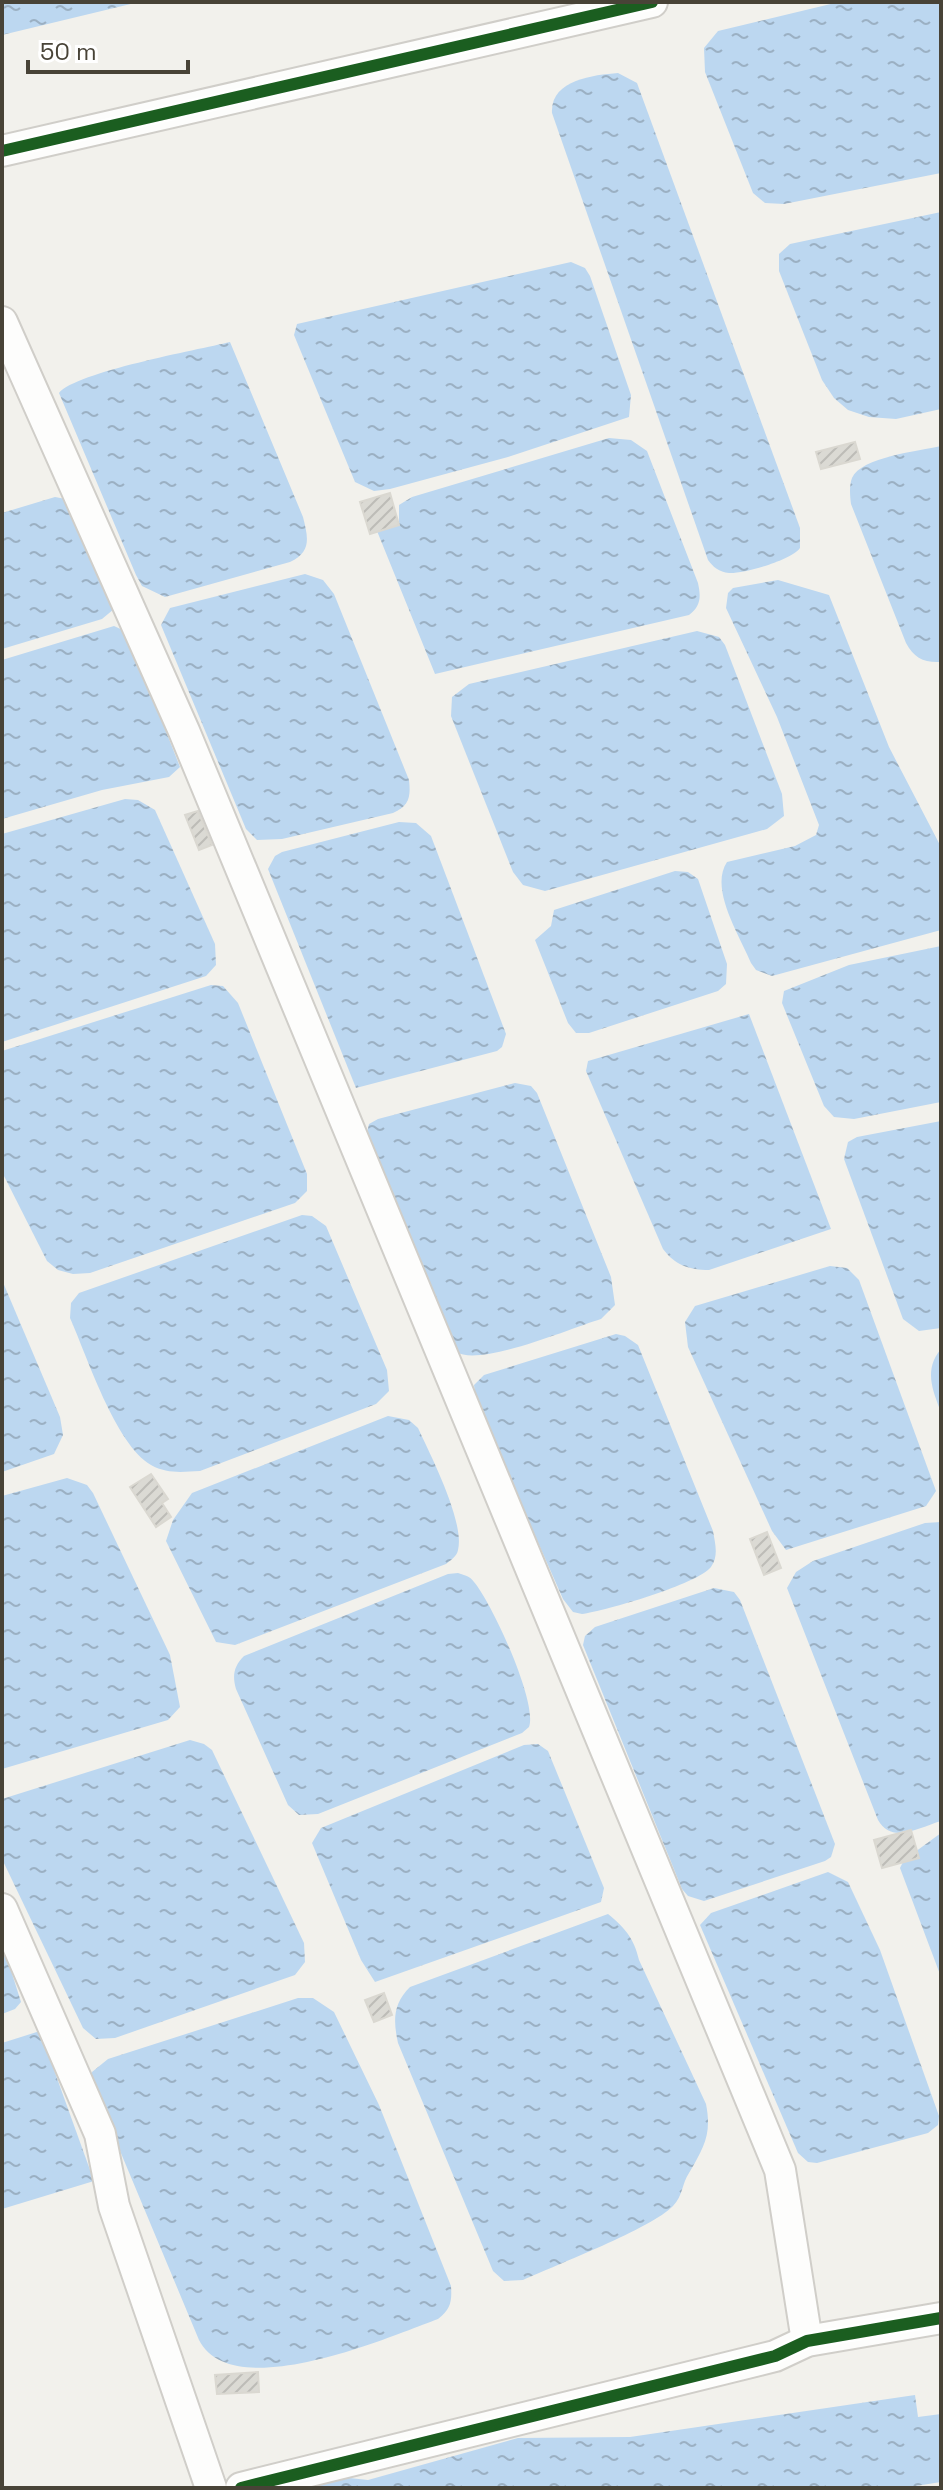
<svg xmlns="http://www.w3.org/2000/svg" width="943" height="2490" font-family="'Space Grotesk',sans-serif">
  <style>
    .water { fill: url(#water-ripples) }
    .building { fill: url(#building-hatch); stroke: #dad8d1; stroke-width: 2 }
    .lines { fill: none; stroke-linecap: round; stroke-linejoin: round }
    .minor-casing { stroke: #d0cec9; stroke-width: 34 }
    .minor { stroke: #fdfdfc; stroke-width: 30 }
    .cycleway-casing { stroke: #fff; stroke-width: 17 }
    .cycleway { stroke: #1b5e20; stroke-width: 12 }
  </style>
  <defs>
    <pattern id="water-ripples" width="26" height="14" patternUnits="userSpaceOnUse" patternTransform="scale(2)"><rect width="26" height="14" fill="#bcd7f0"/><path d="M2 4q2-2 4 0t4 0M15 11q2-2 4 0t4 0" fill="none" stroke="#9bb0c3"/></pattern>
    <pattern id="building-hatch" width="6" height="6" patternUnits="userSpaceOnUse" patternTransform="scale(2)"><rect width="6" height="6" fill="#dbdad4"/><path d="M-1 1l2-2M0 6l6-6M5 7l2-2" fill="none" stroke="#bdbcb7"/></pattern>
  </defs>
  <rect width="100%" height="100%" fill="#f2f1ec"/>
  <!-- water -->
  <g class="water">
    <polygon points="2,2 139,2 2,35"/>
    <polygon points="839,2 941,2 941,173 784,204 765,203 753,193 705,72 704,48 718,31"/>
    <path d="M618,73l19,10 163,445v20c-8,12 -57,26 -71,25 -10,-1 -16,-6 -21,-13l-156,-447c-2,-33 41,-38 66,-40z"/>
    <polygon points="941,212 941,409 896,419 869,417 848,410 834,398 822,380 779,271 779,254 790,244"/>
    <polygon points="571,262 585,268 590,276 631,395 629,417 508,457 390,489 374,491 355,482 294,335 297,324"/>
    <path d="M230,342l73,175c5,20 9,35 -13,45l-125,35 -23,-11 -6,-11 -77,-182c17,-21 138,-43 171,-51z"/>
    <path d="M609,438l22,2 16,11 51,132c3,14 3,23 -9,32l-254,59 -58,-143 22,-6v-20l13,-8z"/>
    <path d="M941,446v216c-17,1 -27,-4 -35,-19l-55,-139c-1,-8 -2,-18 1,-26 9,-21 67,-27 89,-32z"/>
    <polygon points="55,497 71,500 114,609 102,619 2,649 2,513"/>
    <path d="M305,574l18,6 11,14 75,186c2,17 0,26 -16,33l-111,26 -25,1 -11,-11 -85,-204 9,-17z"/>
    <path d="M778,580l51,15 60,152 52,100v83l-169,46 -16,-6 -5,-7c-11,-27 -42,-74 -24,-101l68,-16 21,-11 3,-10 -42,-108 -51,-109 2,-15 5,-5z"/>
    <polygon points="114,626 127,632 180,767 169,777 102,790 2,819 2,660"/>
    <polygon points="697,631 719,637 725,645 782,794 784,816 767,829 545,891 523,885 513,872 451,716 452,697 469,684"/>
    <polygon points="125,799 138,800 155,810 215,944 216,965 206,976 2,1042 2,834"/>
    <polygon points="399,822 416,823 431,836 506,1034 502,1047 497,1051 356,1088 268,869 275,856 282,852"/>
    <polygon points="675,871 688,872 698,879 727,964 726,984 718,991 589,1033 576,1033 568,1023 535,940 551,926 554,910"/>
    <polygon points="941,946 941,1102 854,1119 834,1117 824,1106 782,1003 784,991 849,965"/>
    <polygon points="211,985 223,986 238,1003 307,1174 307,1191 295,1203 90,1273 73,1274 58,1270 47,1261 2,1172 2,1051"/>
    <path d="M749,1014l82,215 -122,41c-20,0 -34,-5 -46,-21l-77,-178 2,-10z"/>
    <path d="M515,1083l16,3 6,7 74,184 4,28 -14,14c-30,9 -120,48 -145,33l-91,-212 4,-16 9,-5z"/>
    <polygon points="941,1121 941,1328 919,1331 903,1319 844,1159 848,1142 857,1137"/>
    <path d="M302,1215l10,1 14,10 61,144 2,21 -13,13 -176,67c-18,1 -33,3 -49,-6 -36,-21 -64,-109 -81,-147l1,-15 8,-10z"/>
    <polygon points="830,1266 847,1268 859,1280 936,1491 926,1506 786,1550 772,1531 688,1347 685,1322 695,1306"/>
    <polygon points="2,1280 60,1417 63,1435 54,1454 2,1472"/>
    <path d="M616,1334l9,2 13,9 75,186c2,12 6,25 -2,36 -13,17 -106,44 -129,47l-9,-2 -10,-13 -87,-197 -2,-17 10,-10z"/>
    <path d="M941,1349v63c-9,-23 -17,-43 0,-63z"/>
    <path d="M388,1416l21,4 9,8c12,26 47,94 40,122 -1,6 -7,10 -12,14l-211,81 -19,-3 -50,-101 7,-21 19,-27z"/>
    <polygon points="67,1478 87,1485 93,1493 170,1655 180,1707 168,1720 2,1769 2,1496"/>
    <path d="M941,1522v299c-21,6 -49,24 -63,-1l-91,-232 9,-16 17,-11 112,-38z"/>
    <path d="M458,1573c6,2 12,3 16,9 18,21 64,121 55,145l-7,6 -204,81 -19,1 -11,-10 -52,-116c-4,-14 -2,-23 8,-33l204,-82z"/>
    <polygon points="714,1588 734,1592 740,1600 835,1844 831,1857 825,1861 704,1901 688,1896 682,1889 583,1645 585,1636 595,1627"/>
    <polygon points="190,1740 204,1744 212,1750 304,1943 305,1962 295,1975 115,2038 96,2039 83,2028 2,1859 2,1799"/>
    <polygon points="538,1744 548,1751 604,1888 601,1902 375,1982 361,1960 312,1843 321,1828 524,1745"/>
    <polygon points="941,1833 941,1977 900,1868 904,1860"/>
    <polygon points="828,1872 848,1882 880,1950 939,2116 938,2125 928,2133 817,2163 808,2162 798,2153 700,1925 711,1913"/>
    <path d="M608,1914c17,14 26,24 31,46l67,144c6,30 -2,43 -17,69 -7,10 -6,23 -16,33 -21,22 -117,59 -150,74l-19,1 -11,-10 -95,-228c-5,-23 -5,-39 12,-56z"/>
    <polygon points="2,1942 21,2002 15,2009 2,2014"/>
    <path d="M298,1998h15l21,14 45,93 72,181c1,15 0,23 -13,33 -51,19 -206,86 -239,21l-109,-261 2,-7 16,-13z"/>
    <polygon points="40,2031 94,2181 2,2209 2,2043"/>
    <polygon points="915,2395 918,2417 941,2414 941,2482 903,2488 273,2488 322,2475 368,2480 518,2438 630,2437"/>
  </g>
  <!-- building -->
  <g class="building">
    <polygon points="855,442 860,459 821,469 816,452"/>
    <polygon points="390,493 399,525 370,534 360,502"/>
    <polygon points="198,811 212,845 199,850 185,815"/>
    <polygon points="151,1474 168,1499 162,1503 171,1517 156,1527 130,1487"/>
    <polygon points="767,1532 781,1568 764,1575 750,1539"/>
    <polygon points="911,1830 919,1858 882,1868 874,1840"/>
    <polygon points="384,1993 392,2015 374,2022 365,2000"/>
    <polygon points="258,2372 259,2392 217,2394 215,2375"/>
  </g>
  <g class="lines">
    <!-- minor casing -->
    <g class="minor-casing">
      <g id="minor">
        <polyline points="2,151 652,2"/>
        <polyline points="2,322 184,731 780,2170 807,2341"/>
        <polyline points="2,1909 100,2134 114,2206 211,2488"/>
        <polyline points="241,2488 775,2356 807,2341 941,2318"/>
      </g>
    </g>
    <!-- minor -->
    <use href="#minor" class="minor"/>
    <!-- cycleway casing -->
    <g class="cycleway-casing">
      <g id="cycleway">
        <polyline points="2,151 652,2"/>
        <polyline points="241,2488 775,2356 807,2341 941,2318"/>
      </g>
    </g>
    <!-- cycleway -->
    <use href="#cycleway" class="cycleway"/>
  </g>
  <!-- border -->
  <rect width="943" height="2490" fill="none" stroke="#484337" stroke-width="8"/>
  <!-- scale -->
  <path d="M28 60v12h160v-12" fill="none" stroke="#484337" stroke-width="4"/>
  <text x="40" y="60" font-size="24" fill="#484337" stroke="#ffffff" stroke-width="6" paint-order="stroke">50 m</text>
</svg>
